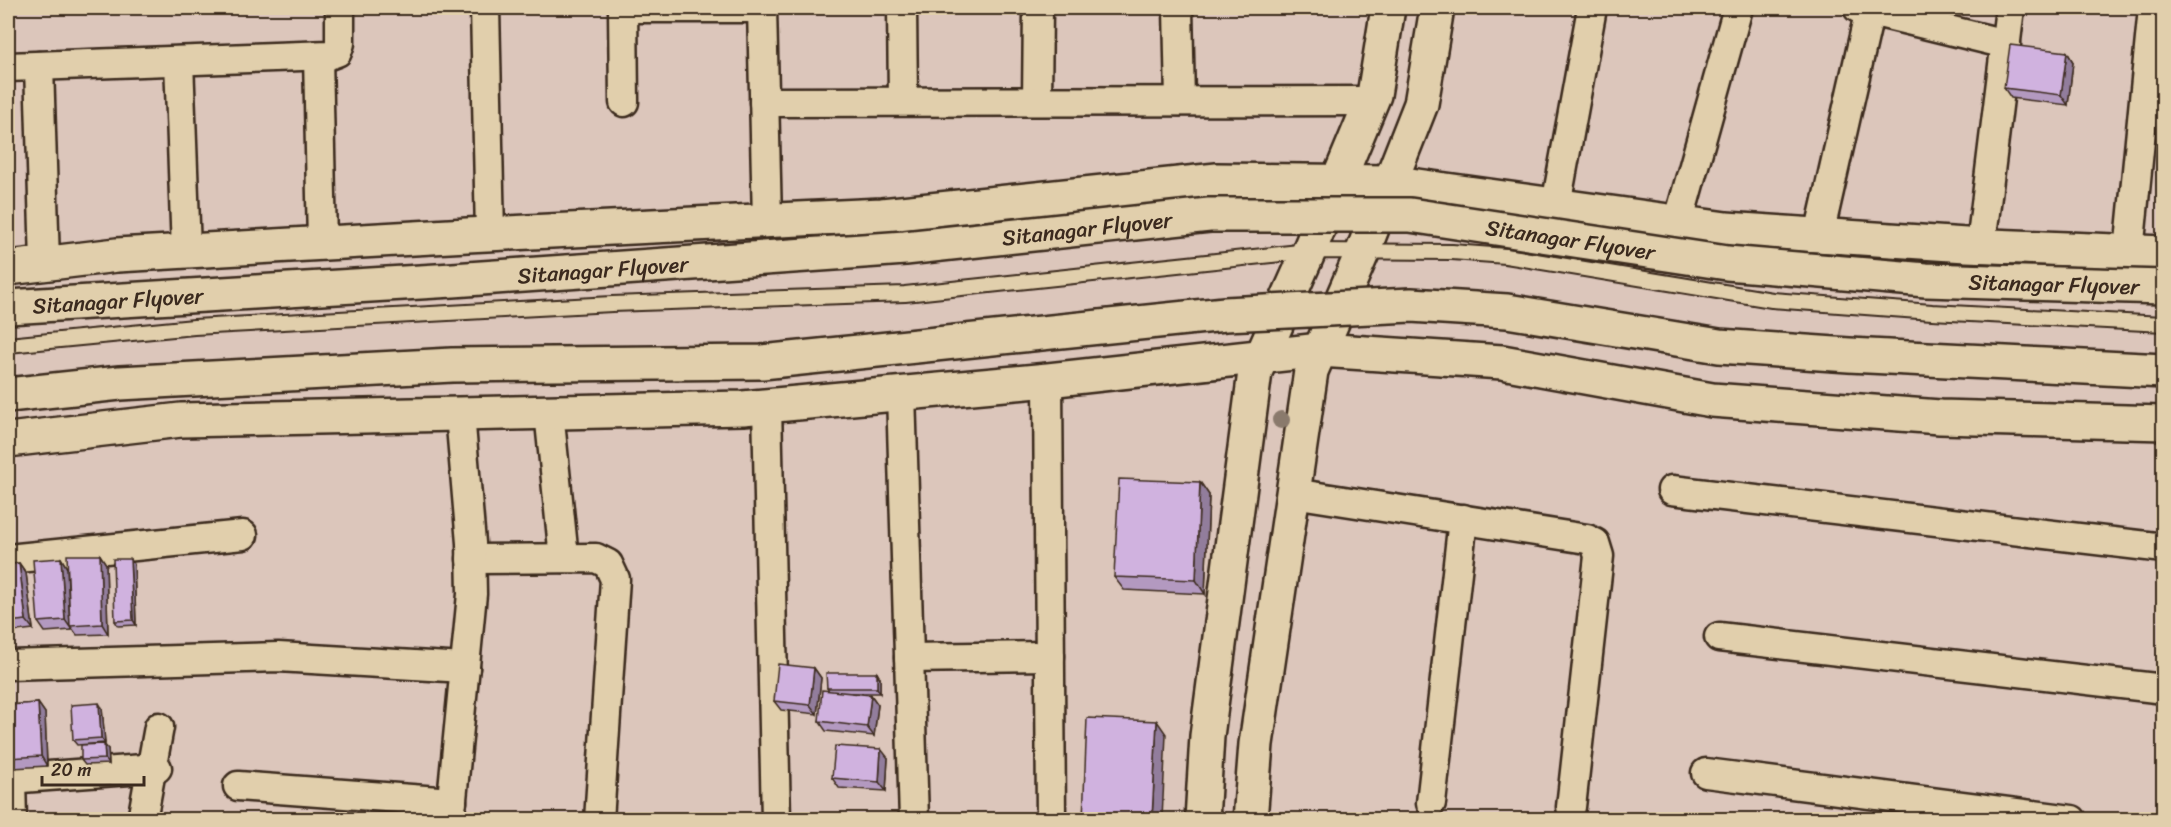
<svg xmlns="http://www.w3.org/2000/svg" width="2171" height="827" font-family="Sriracha,sans-serif">
  <style>
    .lines { fill: none; stroke-linecap: round; stroke-linejoin: round }
    .lane-casing { stroke: #3b2a1e; stroke-width: 18 }
    .street-casing { stroke: #3b2a1e; stroke-width: 33 }
    .secondary-casing { stroke: #3b2a1e; stroke-width: 38 }
    .lane { stroke: #e1cfac; stroke-width: 14 }
    .street { stroke: #e1cfac; stroke-width: 28 }
    .secondary { stroke: #e1cfac; stroke-width: 33 }
    .secondary-bridge-casing { stroke: #3b2a1e; stroke-width: 38; stroke-linecap: butt }
    .secondary-bridge { stroke: #e1cfac; stroke-width: 33 }
    .tree { fill: #8a7a6c }
    .wall { fill: #b399c0; stroke: #3b2a1e; stroke-width: 1.5 }
    .shaded-wall { fill: #927d9c; stroke: #3b2a1e; stroke-width: 1.5 }
    .building { fill: #d0b2df; stroke: #3b2a1e; stroke-width: 1.5 }
    .labels { text-anchor: middle; stroke-width: 4.5; stroke-linejoin: round; paint-order: stroke }
    .street-label { font-size: 22px; fill: #3b2a1e; stroke: #e1cfac }
  </style>
  <rect width="100%" height="100%" fill="#dcc6bb"/>
  <filter id="ink" filterUnits="userSpaceOnUse"><feTurbulence type="fractalNoise" baseFrequency=".0167" numOctaves="2"/><feDisplacementMap in="SourceGraphic" scale="12" xChannelSelector="R" yChannelSelector="G"/><feConvolveMatrix kernelMatrix="1 2 1 2 8 2 1 2 1" color-interpolation-filters="sRGB"/></filter>
  <g filter="url(#ink)">
    <g class="lines">
      <!-- lane casing -->
      <g class="lane-casing">
        <polyline id="lane" points="8,345 194,327 612,304 905,294 1309,251 1452,252 1506,256 1772,300 1932,312 2164,324"/>
      </g>
      <!-- street casing -->
      <g class="street-casing">
        <g id="street">
          <polyline points="485,8 490,234"/>
          <polyline points="623,8 762,8"/>
          <polyline points="623,8 624,102"/>
          <polyline points="762,8 767,221"/>
          <polyline points="902,8 903,101"/>
          <polyline points="1178,8 1180,101"/>
          <polyline points="1858,8 2006,44"/>
          <polyline points="318,56 322,243"/>
          <polyline points="179,61 186,251"/>
          <polyline points="39,66 45,263"/>
          <polyline points="8,67 329,55 337,52 340,43 340,8"/>
          <polyline points="1037,101 1038,8"/>
          <polyline points="764,102 1371,101"/>
          <polyline points="1556,205 1592,8"/>
          <polyline points="1678,223 1738,8"/>
          <polyline points="1819,235 1870,10"/>
          <polyline points="1981,245 2010,8"/>
          <polyline points="2129,252 2153,8"/>
          <polyline points="1048,380 1051,820"/>
          <polyline points="901,393 914,820"/>
          <polyline points="767,405 776,820"/>
          <polyline points="549,412 564,558"/>
          <polyline points="1672,490 2164,548"/>
          <polyline points="1293,493 1587,539 1595,543 1599,556 1571,807"/>
          <polyline points="8,559 243,535"/>
          <polyline points="471,559 596,558 608,564 615,579 599,820"/>
          <polyline points="1719,637 2164,689"/>
          <polyline points="909,658 1050,656"/>
          <polyline points="8,665 278,657 465,668"/>
          <polyline points="1706,773 2072,820"/>
          <polyline points="8,779 157,768"/>
          <polyline points="11,779 12,820"/>
          <polyline points="238,786 452,802"/>
          <polyline points="1431,803 1463,519"/>
          <polyline points="142,820 159,727"/>
          <polyline points="450,820 472,594 471,543 460,414"/>
        </g>
      </g>
      <!-- secondary casing -->
      <g class="secondary-casing">
        <g id="secondary">
          <polyline points="8,268 117,255 467,235 882,215 1217,180 1389,182 1726,229 1966,245 2164,253"/>
          <polyline points="8,440 181,420 743,408 1048,380 1320,350 1502,362 1712,400 1940,417 2164,423"/>
          <polyline points="1202,820 1207,736 1255,372 1309,251 1374,95 1388,8"/>
          <polyline points="1250,820 1256,744 1311,371 1363,251 1421,104 1437,8"/>
        </g>
      </g>
      <!-- lane -->
      <use href="#lane" class="lane"/>
      <!-- street -->
      <use href="#street" class="street"/>
      <!-- secondary -->
      <use href="#secondary" class="secondary"/>
      <!-- secondary-bridge casing -->
      <g class="secondary-bridge-casing">
        <g id="secondary-bridge">
          <path id="s1" d="M8,307l445,-27 452,-32 304,-33h201l317,48 199,17 238,7"/>
          <polyline points="8,395 120,383 452,365 762,362 1225,314 1411,305 1507,311 1719,346 1849,355 2164,371"/>
        </g>
      </g>
      <!-- secondary-bridge -->
      <use href="#secondary-bridge" class="secondary-bridge"/>
    </g>
    <!-- trees -->
    <circle class="tree" cx="1281" cy="420" r="9"/>
    <!-- wall -->
    <g class="wall">
      <polygon points="2067,52 2073,62 2068,105 2011,98 2004,88"/>
      <polygon points="1200,482 1209,495 1205,594 1124,590 1114,577"/>
      <polygon points="100,555 106,564 108,634 77,635 72,628 72,630 45,632 38,622 61,558 67,568"/>
      <polygon points="19,563 26,573 33,629 8,632 8,565"/>
      <polygon points="134,564 136,625 118,626 115,621"/>
      <polygon points="814,668 821,678 817,714 781,710 774,701"/>
      <polygon points="877,673 880,678 880,693 847,693 871,695 878,705 874,736 826,731 819,721 829,691 827,688"/>
      <polygon points="38,703 45,713 47,766 13,768 8,760 8,705"/>
      <polygon points="102,708 105,743 77,745 73,740"/>
      <polygon points="108,749 109,764 85,765 81,760"/>
      <polygon points="888,758 886,791 839,788 832,778"/>
    </g>
    <!-- shaded-wall -->
    <g class="shaded-wall">
      <polygon points="2067,52 2073,62 2068,105 2061,95"/>
      <polygon points="1200,482 1209,495 1205,594 1196,580"/>
      <polygon points="100,555 106,564 108,634 102,624"/>
      <polygon points="61,558 67,568 70,626 72,630 65,620"/>
      <polygon points="130,559 134,564 136,625 133,620"/>
      <polygon points="19,563 26,573 33,629 26,620"/>
      <polygon points="814,668 821,678 817,714 810,705"/>
      <polygon points="877,673 880,678 880,693 877,688"/>
      <polygon points="871,695 878,705 874,736 867,727"/>
      <polygon points="38,703 45,713 47,766 41,756"/>
      <polygon points="99,703 102,708 105,743 101,738"/>
      <polygon points="1157,721 1166,734 1162,819 1152,819"/>
      <polygon points="104,744 108,749 109,764 105,759"/>
      <polygon points="881,749 888,758 886,791 879,782"/>
    </g>
    <!-- building -->
    <g class="building">
      <polygon points="2010,45 2067,52 2061,95 2004,88"/>
      <polygon points="1119,479 1200,482 1196,580 1114,577"/>
      <polygon points="67,555 100,555 102,624 70,626"/>
      <polygon points="61,558 65,620 38,622 33,560"/>
      <polygon points="113,559 130,559 133,620 115,621"/>
      <polygon points="19,563 26,620 8,622 8,565"/>
      <polygon points="778,664 814,668 810,705 774,701"/>
      <polygon points="826,673 877,673 877,688 827,688"/>
      <polygon points="822,690 871,695 867,727 819,721"/>
      <polygon points="38,703 41,756 8,758 8,705"/>
      <polygon points="99,703 101,738 73,740 71,705"/>
      <polygon points="1087,718 1157,721 1152,819 1083,819"/>
      <polygon points="104,744 105,759 81,760 81,745"/>
      <polygon points="835,746 881,749 879,782 832,778"/>
    </g>
  </g>
  <g class="labels">
    <!-- street labels -->
    <g class="street-label">
      <text dy="8" stroke="none"><textPath href="#s1" startOffset="1082">Sitanagar Flyover</textPath></text>
      <text dy="8" stroke="none"><textPath href="#s1" startOffset="1568">Sitanagar Flyover</textPath></text>
      <text dy="8" stroke="none"><textPath href="#s1" startOffset="596">Sitanagar Flyover</textPath></text>
      <text dy="8" stroke="none"><textPath href="#s1" startOffset="2054">Sitanagar Flyover</textPath></text>
      <text dy="8" stroke="none"><textPath href="#s1" startOffset="110">Sitanagar Flyover</textPath></text>
    </g>
  </g>
  <!-- margin -->
  <rect width="2171" height="827" fill="none" stroke="#e1cfac" stroke-width="30"/>
  <rect x="15" y="15" width="2141" height="797" fill="none" stroke="#3b2a1e" stroke-width="2" filter="url(#ink)"/>
  <!-- scale -->
  <path d="M42 776v9h102v-9" fill="none" stroke="#3b2a1e" stroke-width="3"/>
  <text x="51" y="776" font-size="18" fill="#3b2a1e" stroke="#e1cfac" stroke-width="4.5" paint-order="stroke">20 m</text>
</svg>
